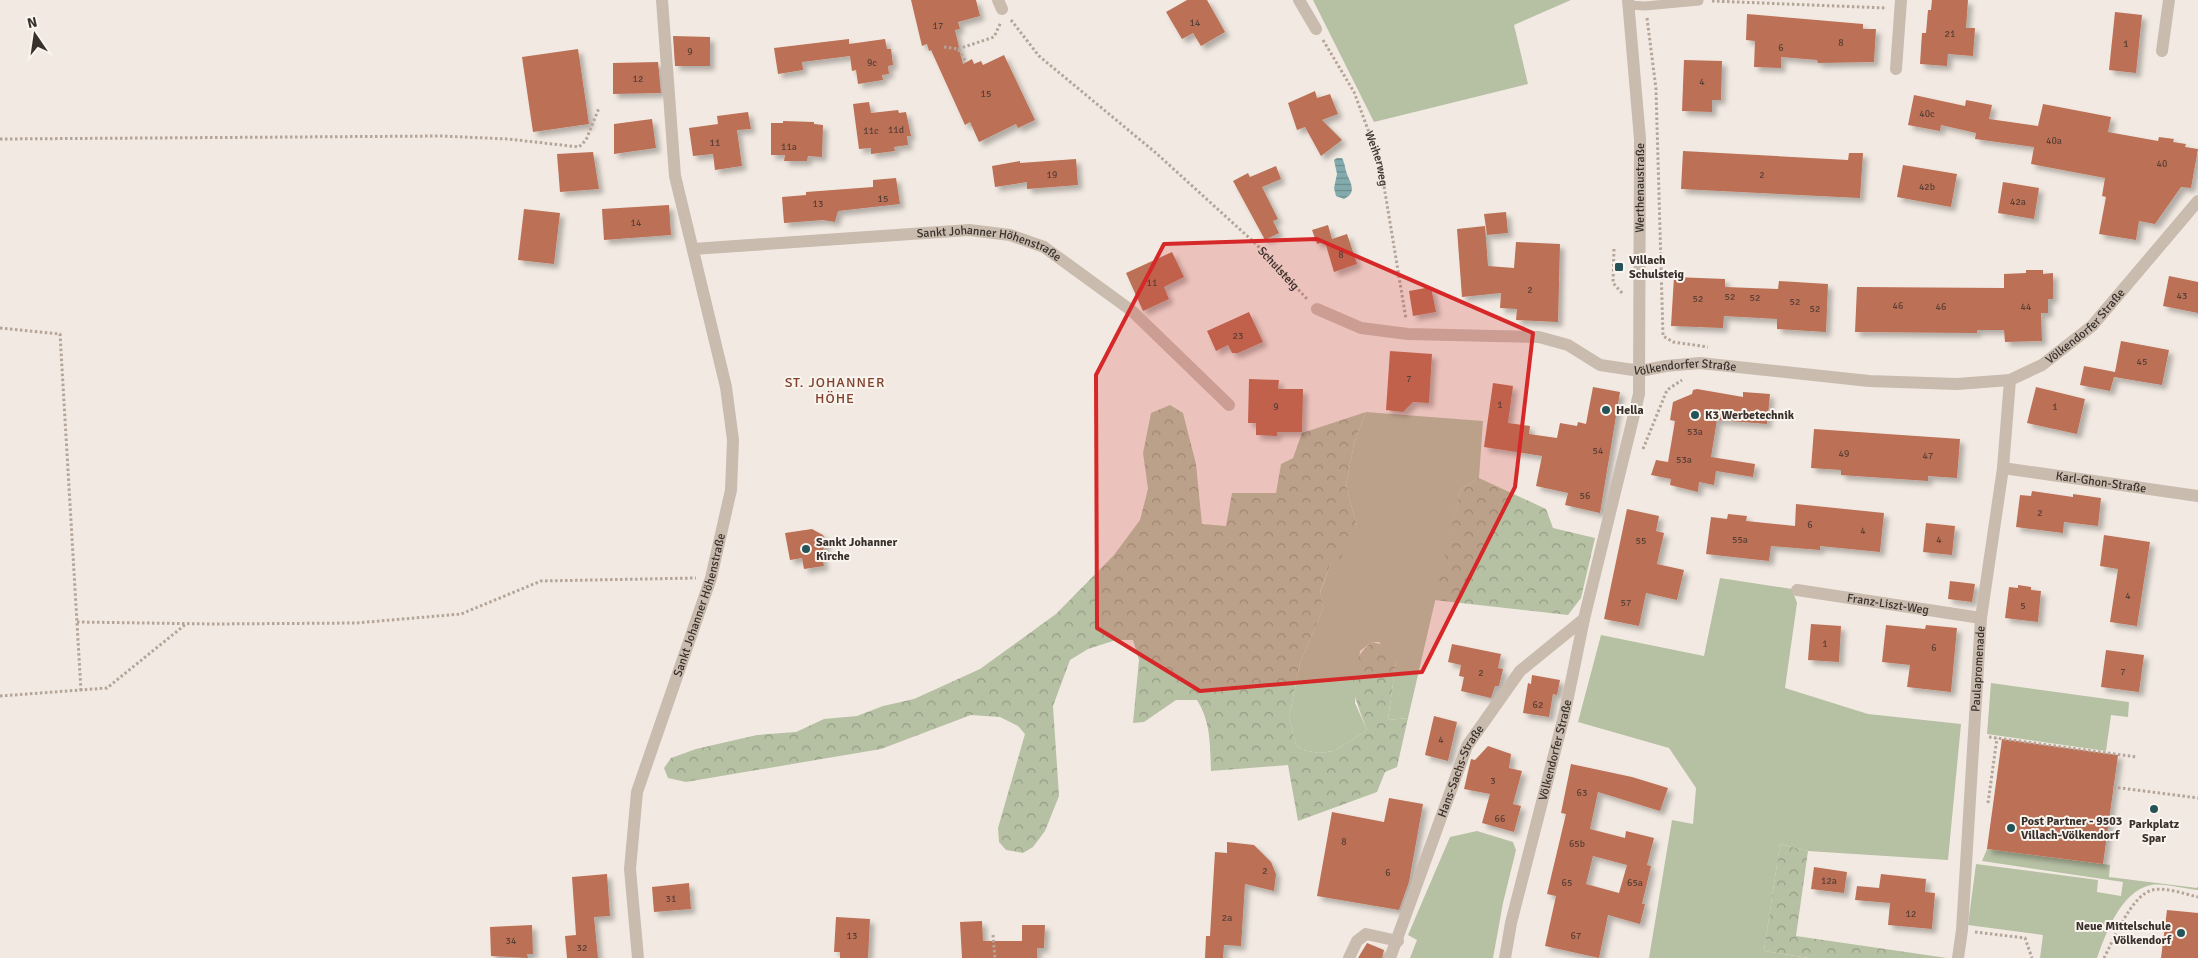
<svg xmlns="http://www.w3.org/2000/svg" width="2198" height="958" font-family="Signika,sans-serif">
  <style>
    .grass { fill: #b6c0a3 }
    .forest { fill: url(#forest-crowns) }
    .water { fill: url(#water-rules) }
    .building { fill: #bc7056; fill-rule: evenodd; filter: url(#shadow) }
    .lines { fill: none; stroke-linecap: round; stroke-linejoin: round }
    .path { stroke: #b5a599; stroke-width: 3; stroke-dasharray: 2.5 2.5; stroke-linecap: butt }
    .service { stroke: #c9bbae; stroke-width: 9 }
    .minor { stroke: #c9bbae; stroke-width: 12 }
    .marked { fill: #d62828; fill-opacity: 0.2; stroke: #d62828; stroke-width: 4; stroke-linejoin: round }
    .poi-dot { fill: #255357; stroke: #f9f4ee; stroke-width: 2 }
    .labels { text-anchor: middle; stroke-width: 4; stroke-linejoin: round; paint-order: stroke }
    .number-label { font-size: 10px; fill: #5a4036 }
    .street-label { font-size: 12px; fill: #39302c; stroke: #f9f4ee }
    .poi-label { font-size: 12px; font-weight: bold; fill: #39302c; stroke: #f9f4ee; text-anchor: start }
    .neighbourhood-label { font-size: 14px; letter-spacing: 1px; fill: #81412c; stroke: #f9f4ee }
  </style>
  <defs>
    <pattern id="forest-crowns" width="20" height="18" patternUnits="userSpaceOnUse" patternTransform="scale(1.25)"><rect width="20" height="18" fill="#b6c0a3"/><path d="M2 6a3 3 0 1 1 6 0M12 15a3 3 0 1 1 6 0" fill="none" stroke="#959c85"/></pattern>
    <pattern id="water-rules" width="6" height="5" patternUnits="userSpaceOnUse" patternTransform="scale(1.25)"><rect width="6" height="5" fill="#83abad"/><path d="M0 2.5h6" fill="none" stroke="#6c8c8d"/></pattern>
    <filter id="shadow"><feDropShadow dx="4.5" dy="4.5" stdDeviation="2.5" flood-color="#0004"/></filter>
  </defs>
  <rect width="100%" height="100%" fill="#f2eae2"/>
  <!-- grass -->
  <g class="grass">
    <polygon points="1313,0 1571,0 1514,25 1528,84 1374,122"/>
    <polygon points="1366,412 1483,421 1479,478 1461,489 1408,718 1388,720 1396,661 1379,642 1372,642 1360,651 1355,703 1367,730 1334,751 1319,753 1303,750 1296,745 1289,718 1300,663 1323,608 1320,593 1331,563 1357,526 1346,486 1354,443"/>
    <polygon points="1720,578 1792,589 1797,603 1785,688 1868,714 1961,724 1948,860 1808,851 1780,844 1764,951 1809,958 1649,958 1672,820 1693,824 1696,788 1669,748 1578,722 1601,635 1704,656"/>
    <polygon points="1991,683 2129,702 2128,717 2111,715 2106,751 1987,734"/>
    <polygon points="1477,831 1513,842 1516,850 1503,903 1493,958 1410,958 1417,940 1408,935 1450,837"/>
    <path d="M1987,849l123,16 -1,12 88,11 1,-2v4c-14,-1 -33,-7 -47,-5 -30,6 -45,48 -54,73h-57l3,-23 -75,-10 8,-61 122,16 -1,12 24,4 2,-14 -141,-21z"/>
  </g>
  <!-- forest -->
  <g class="forest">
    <path d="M1170,405l13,8 13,51 6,60 24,2 6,-33h44l5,-29 12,-6 9,-25 64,-21 -12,31 -8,43 11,40 -17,34 -9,3 -11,29 3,16 -23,55 -11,55 7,27 7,5 16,3 15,-2 33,-21c-12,-32 -27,-63 5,-88l16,4 8,15 -8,59 20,-2 -11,49 -12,5 -8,20 -79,29 -10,-56 -77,6c-1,-25 0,-49 -14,-71h-21l-32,22 -11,1 6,-63 -6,-20h-17l-28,9 -18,11 -17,46 6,90 -14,35 -12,16 -10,6 -17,-3 -7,-8 -1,-14 27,-94 -7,-8 -18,-9 -29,-2 -90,34 -195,33 -18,-4 -4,-10 7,-10 25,-9 61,-14 39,-3 28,-13 33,-3 26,-10 31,-7 66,-30 76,-55 58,-59 26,-35 8,-31 -5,-36 8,-40z"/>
    <polygon points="1479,478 1546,509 1553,528 1595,538 1581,598 1568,615 1434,600 1461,489"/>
    <polygon points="1780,844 1808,851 1796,936 1947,958 1809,958 1764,951"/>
  </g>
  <!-- water -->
  <path class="water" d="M1337,158h5c3,5 3,11 5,16 4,10 10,19 -3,25l-8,-3 -2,-8 3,-14 -3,-14z"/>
  <!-- building -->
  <g class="building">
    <polygon points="911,0 976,0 980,16 958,22 960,29 955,30 963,64 972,59 974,64 981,61 983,65 1004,55 1035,120 1018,128 1016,124 979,142 970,122 965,125 931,50 929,51 927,44 922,46"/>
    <polygon points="1187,0 1207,0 1225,32 1201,46 1193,33 1182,39 1166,12"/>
    <polygon points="1932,0 1968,0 1966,28 1975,28 1973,56 1948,54 1947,66 1920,64 1922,33 1926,33 1928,10 1931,10"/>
    <polygon points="2115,12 2142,15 2136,73 2109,70"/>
    <polygon points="1747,14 1863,24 1863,29 1876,29 1874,62 1818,63 1817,60 1781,57 1781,68 1754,67 1755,41 1746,40"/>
    <polygon points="673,36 710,37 710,66 675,66"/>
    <polygon points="849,39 849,44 885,39 887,49 891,49 893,65 888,66 889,74 882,75 883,80 858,84 856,70 852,71 850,56 802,62 803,70 778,74 774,48"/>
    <polygon points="578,49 589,124 533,132 522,57"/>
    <polygon points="1684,60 1722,61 1721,100 1712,100 1712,112 1682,111"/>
    <polygon points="658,62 661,93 613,94 613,63"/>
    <polygon points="1315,91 1317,98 1330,94 1338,114 1322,120 1342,140 1321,156 1305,127 1297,130 1288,103"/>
    <polygon points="1914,95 1965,106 1966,100 1992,105 1989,119 2038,126 2043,104 2111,117 2108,132 2158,141 2159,137 2174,139 2173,142 2186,144 2185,147 2198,149 2191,188 2181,187 2155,224 2139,221 2136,240 2099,234 2106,197 2102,196 2105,178 2031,164 2034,147 1975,139 1976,133 1941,125 1940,131 1908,125"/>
    <polygon points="869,102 871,113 898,110 899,113 906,112 911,136 907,136 908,145 894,147 895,151 871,154 871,148 859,149 853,104"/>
    <polygon points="748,112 751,129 737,130 742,166 715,170 713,154 693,156 689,128 718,124 717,116"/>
    <polygon points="652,119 656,148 614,154 614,124"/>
    <polygon points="783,121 814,122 814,124 823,125 822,157 808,156 807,161 784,161 785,155 771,155 771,123 783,123"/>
    <polygon points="1683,151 1848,160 1849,153 1863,153 1860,198 1681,189"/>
    <polygon points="593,152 599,189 560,192 557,154"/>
    <polygon points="1076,159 1078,185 1027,189 1027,182 995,187 992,166 1020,161 1020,163"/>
    <polygon points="1903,165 1957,174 1951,207 1897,197"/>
    <polygon points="1276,166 1281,179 1262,187 1278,219 1273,221 1279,233 1265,240 1233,181 1248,173 1250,177"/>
    <polygon points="896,178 900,204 838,211 835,222 823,220 784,223 782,197 806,195 806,192 873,187 873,180"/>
    <polygon points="2003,182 2039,188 2034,219 1998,213"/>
    <polygon points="669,205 671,235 604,240 602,209"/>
    <polygon points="524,209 560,213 554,264 518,260"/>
    <polygon points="1506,212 1508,233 1487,235 1484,214"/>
    <polygon points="1328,225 1332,239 1347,234 1357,264 1334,272 1325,242 1317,244 1312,230"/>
    <polygon points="1485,226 1488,266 1514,268 1516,242 1560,244 1558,322 1516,320 1517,309 1500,308 1501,293 1462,297 1457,229"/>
    <polygon points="1172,252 1184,277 1164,287 1169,299 1143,311 1126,273"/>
    <polygon points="2026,270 2043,270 2043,274 2053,273 2053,299 2048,299 2048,313 2041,313 2042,341 2005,342 2004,330 1977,330 1977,333 1855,332 1857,287 2004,288 2004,274 2026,273"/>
    <polygon points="2169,276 2198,282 2198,313 2163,306"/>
    <polygon points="1674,277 1725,279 1725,287 1778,289 1779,281 1828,284 1826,332 1777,329 1777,319 1724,316 1723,328 1671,326"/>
    <polygon points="1431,287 1436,312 1413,316 1409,291"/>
    <polygon points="1249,312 1263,342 1238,353 1232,353 1228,345 1216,351 1207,331"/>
    <polygon points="2121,341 2169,350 2162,385 2114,377 2110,391 2080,385 2084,366 2115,372"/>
    <polygon points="1390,351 1432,354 1429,403 1413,402 1403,412 1386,410"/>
    <polygon points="1249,379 1279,380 1278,389 1303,389 1302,432 1277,432 1277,436 1256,435 1256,423 1248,423"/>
    <polygon points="1493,383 1513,386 1508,423 1530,426 1529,434 1557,438 1560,423 1577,426 1578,422 1586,424 1593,387 1620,392 1600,513 1565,505 1568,493 1536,486 1542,456 1484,447"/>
    <polygon points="2036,387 2085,399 2077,434 2027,423"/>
    <polygon points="1697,389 1743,397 1743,392 1770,394 1767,424 1717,420 1711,457 1755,464 1753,477 1716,471 1714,485 1699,482 1698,492 1670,485 1671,479 1651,475 1656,460 1668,462 1675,421 1670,420 1673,402 1692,394 1693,390"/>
    <polygon points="1814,429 1960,439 1957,478 1928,476 1928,481 1841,475 1841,470 1811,468"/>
    <polygon points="2032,491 2073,497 2073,494 2101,498 2098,526 2064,522 2063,533 2016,527 2020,495 2031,496"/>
    <polygon points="1796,504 1884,513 1880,552 1820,546 1820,550 1771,546 1769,561 1706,554 1711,517 1727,519 1728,514 1747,516 1746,521 1795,526"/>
    <polygon points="1627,509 1659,516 1656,531 1664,533 1657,564 1684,570 1677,600 1646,593 1639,626 1604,619"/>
    <polygon points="1926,523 1955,526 1952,555 1923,552"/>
    <polygon points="812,529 823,535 825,539 826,546 821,552 824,566 804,569 802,558 790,560 785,533"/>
    <polygon points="2104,535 2150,542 2137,626 2110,622 2118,569 2100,566"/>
    <polygon points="1950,581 1975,584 1972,602 1948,599"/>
    <polygon points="2018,585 2031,587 2031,590 2041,591 2038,622 2005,618 2009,587 2018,588"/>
    <polygon points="1811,624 1841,626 1839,662 1808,660"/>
    <polygon points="1886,625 1925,629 1926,625 1957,628 1951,692 1907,687 1910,665 1882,662"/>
    <polygon points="1452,644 1501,654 1498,668 1503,669 1499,686 1495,686 1491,698 1461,691 1464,677 1459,676 1461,665 1448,662"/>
    <polygon points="2106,650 2144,655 2139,692 2101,687"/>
    <polygon points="1532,675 1560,680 1557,695 1553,694 1549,717 1523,713 1528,683 1531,684"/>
    <polygon points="1434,716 1457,722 1448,761 1425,755"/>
    <polygon points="2002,739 2118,755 2103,864 1987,849"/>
    <polygon points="1488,746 1511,754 1509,768 1522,771 1513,804 1521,806 1514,832 1482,823 1490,794 1464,789 1471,759 1475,760"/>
    <path d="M1571,764l61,13 36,11 -8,23 -62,-19 -8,37 35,9 1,-7 28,7 -7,27 4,1 -9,38h3l-5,20 -32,-9 -9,43 -54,-12 11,-50 -9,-2 19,-80 -5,-1zM1593,856l34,9 -8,28 -33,-9z"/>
    <polygon points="1389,798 1423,804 1409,882 1399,910 1317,896 1332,812 1384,822"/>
    <polygon points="1227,842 1254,845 1271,862 1276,874 1274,891 1245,884 1241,946 1224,945 1223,958 1205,958 1206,936 1210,936 1215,852 1227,853"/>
    <polygon points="1814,867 1847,872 1844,893 1811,889"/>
    <polygon points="607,874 610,916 594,917 598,958 567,958 565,936 576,935 572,877"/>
    <polygon points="1881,874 1926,879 1925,892 1935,893 1932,929 1888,925 1890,903 1855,900 1857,886 1879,888"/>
    <polygon points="689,883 691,909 654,912 652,887"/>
    <polygon points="2167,910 2198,913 2198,958 2161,958"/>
    <polygon points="836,917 870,919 868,958 840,958 840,952 834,952"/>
    <polygon points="982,921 983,941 1022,941 1022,925 1045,925 1044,948 1037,948 1037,958 962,958 960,922"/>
    <polygon points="532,925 533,954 527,954 528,958 491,956 490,927"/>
    <polygon points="1367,943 1384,950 1382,958 1358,958"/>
  </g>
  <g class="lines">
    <!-- path -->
    <g class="path">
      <polyline points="1712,1 1885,8"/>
      <polyline points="1647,18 1656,89 1663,336 1673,342 1708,347"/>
      <path id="s1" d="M1011,20l28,36 117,97 100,91 52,56"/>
      <path id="s2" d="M1323,40l31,52 26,70 26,157"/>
      <polyline points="944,47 958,49 966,62"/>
      <polyline points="958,49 994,37 1001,22"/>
      <polyline points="0,139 441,136 508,139 579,147 586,140 599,108"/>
      <polyline points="1614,249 1613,283 1623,294"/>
      <polyline points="0,328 60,334 81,691"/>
      <polyline points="1643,449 1667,390 1682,380"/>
      <polyline points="77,622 213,624 356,623 461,614 541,581 696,578"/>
      <polyline points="0,696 107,688 186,624"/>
      <polyline points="1989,737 2137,757"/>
      <polyline points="2113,787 2198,798"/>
      <polyline points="1988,803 1997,738"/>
      <polyline points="1975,932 2025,938 2032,958"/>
      <polyline points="993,935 995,958"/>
      <path d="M2104,958c10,-19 27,-62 48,-68 14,-3 33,4 46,7"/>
    </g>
    <!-- service -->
    <polyline class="service" points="1629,5 1645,6 1699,1"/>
    <!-- minor -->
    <g class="minor">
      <polyline points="998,0 1002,9"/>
      <polyline points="1299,0 1316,29"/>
      <polyline points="2162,51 2169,0"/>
      <polyline points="1896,69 1901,0"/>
      <path id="s3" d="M693,249l276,-19 41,5 34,12 88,64 97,94"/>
      <path id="s4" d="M1317,309l44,19 47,6 131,3 29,8 32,20 40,6 26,-5 34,-3 169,18 88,3 53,-4 32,-15 50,-39 106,-125"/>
      <path id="s5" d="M2003,468l195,28"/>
      <path id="s6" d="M1797,590l184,28"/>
      <path id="s7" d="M638,958l-8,-89 7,-77 74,-214 20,-88 2,-50 -7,-53 -51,-211 -13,-176"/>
      <polyline points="1349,958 1357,941 1366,934 1398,941"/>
      <path id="s8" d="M1390,958l77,-212 53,-75 64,-52"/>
      <path id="s9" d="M1505,958l6,-35 54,-211 19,-93 55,-225 1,-255 -12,-139"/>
      <path id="s10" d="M1958,958l4,-28 19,-312 22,-150 7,-88"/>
    </g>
  </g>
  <!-- marked area -->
  <path class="marked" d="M1317,239l216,94 -18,154 -93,185 -222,19 -103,-63 -1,-253 68,-131z"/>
  <!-- markers -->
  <g class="poi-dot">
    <rect x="1614" y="262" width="10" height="10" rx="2.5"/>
    <circle cx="1606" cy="410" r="5"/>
    <circle cx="1695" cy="415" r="5"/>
    <circle cx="806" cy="549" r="5"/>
    <circle cx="2154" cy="809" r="5"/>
    <circle cx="2011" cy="828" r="5"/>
    <circle cx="2181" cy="933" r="5"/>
  </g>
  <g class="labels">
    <!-- number labels -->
    <g class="number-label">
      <text x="1195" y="26">14</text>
      <text x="938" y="29">17</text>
      <text x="1950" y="37">21</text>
      <text x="1841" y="46">8</text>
      <text x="2126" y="47">1</text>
      <text x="1781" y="51">6</text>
      <text x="690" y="55">9</text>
      <text x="872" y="66">9c</text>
      <text x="638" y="82">12</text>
      <text x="1702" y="85">4</text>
      <text x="986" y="97">15</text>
      <text x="1927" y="117">40c</text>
      <text x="896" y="133">11d</text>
      <text x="871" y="134">11c</text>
      <text x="2054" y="144">40a</text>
      <text x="715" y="146">11</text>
      <text x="789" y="150">11a</text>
      <text x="2162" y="167">40</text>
      <text x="1052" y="178">19</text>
      <text x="1762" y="178">2</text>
      <text x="1927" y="190">42b</text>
      <text x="883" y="202">15</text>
      <text x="2018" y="205">42a</text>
      <text x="818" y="207">13</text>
      <text x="636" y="226">14</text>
      <text x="1341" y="258">8</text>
      <text x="1152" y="286">11</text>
      <text x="1530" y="293">2</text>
      <text x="2182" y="299">43</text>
      <text x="1730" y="300">52</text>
      <text x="1755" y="301">52</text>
      <text x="1698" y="302">52</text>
      <text x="1795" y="305">52</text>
      <text x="1898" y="309">46</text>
      <text x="1941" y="310">46</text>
      <text x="2026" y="310">44</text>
      <text x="1815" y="312">52</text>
      <text x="1238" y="339">23</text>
      <text x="2142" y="365">45</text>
      <text x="1409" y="382">7</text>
      <text x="1500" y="408">1</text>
      <text x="1276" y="410">9</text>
      <text x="2055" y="410">1</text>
      <text x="1695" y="435">53a</text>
      <text x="1598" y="454">54</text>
      <text x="1844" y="457">49</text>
      <text x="1928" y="459">47</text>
      <text x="1684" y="463">53a</text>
      <text x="1585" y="499">56</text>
      <text x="2040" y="516">2</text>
      <text x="1810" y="528">6</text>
      <text x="1863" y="534">4</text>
      <text x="1740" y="543">55a</text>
      <text x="1939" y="543">4</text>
      <text x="1641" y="544">55</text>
      <text x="2128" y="599">4</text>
      <text x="1626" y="606">57</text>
      <text x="2023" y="609">5</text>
      <text x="1825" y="647">1</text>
      <text x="1934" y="651">6</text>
      <text x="2123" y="675">7</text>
      <text x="1481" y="676">2</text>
      <text x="1538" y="708">62</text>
      <text x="1441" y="743">4</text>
      <text x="1493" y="784">3</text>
      <text x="1582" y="796">63</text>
      <text x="1500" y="822">66</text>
      <text x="1344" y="845">8</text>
      <text x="1577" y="847">65b</text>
      <text x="1265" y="874">2</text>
      <text x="1388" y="876">6</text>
      <text x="1829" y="884">12a</text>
      <text x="1567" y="886">65</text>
      <text x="1635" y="886">65a</text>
      <text x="671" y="902">31</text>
      <text x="1911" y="917">12</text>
      <text x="1227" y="921">2a</text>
      <text x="852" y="939">13</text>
      <text x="1576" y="939">67</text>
      <text x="511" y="944">34</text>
      <text x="582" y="951">32</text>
    </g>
    <!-- street labels -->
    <g class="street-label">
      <text dy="4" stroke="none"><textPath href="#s2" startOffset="131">Weiherweg</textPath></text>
      <text dy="4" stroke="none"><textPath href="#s9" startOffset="786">Werthenaustraße</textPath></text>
      <text dy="4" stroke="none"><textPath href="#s3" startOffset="299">Sankt Johanner Höhenstraße</textPath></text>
      <text dy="4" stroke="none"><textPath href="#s1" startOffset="366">Schulsteig</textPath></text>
      <text dy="4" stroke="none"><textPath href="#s4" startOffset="800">Völkendorfer Straße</textPath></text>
      <text dy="4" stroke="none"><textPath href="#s4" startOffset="380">Völkendorfer Straße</textPath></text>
      <text dy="4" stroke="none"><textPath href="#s5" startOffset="99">Karl-Ghon-Straße</textPath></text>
      <text dy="4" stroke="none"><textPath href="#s7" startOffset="364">Sankt Johanner Höhenstraße</textPath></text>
      <text dy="4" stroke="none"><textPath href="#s6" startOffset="92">Franz-Liszt-Weg</textPath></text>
      <text dy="4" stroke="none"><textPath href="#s10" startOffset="290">Paulapromenade</textPath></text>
      <text dy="4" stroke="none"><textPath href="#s9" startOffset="214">Völkendorfer Straße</textPath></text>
      <text dy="4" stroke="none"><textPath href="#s8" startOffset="200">Hans-Sachs-Straße</textPath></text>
    </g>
    <!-- poi labels -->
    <g class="poi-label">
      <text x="1629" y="264">Villach<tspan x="1629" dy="14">Schulsteig</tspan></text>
      <text x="1616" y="414">Hella</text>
      <text x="1705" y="419">K3 Werbetechnik</text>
      <text x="816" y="546">Sankt Johanner<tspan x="816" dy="14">Kirche</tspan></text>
      <text x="2021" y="825">Post Partner - 9503<tspan x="2021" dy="14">Villach-Völkendorf</tspan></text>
      <text x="2154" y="828" text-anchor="middle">Parkplatz<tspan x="2154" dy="14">Spar</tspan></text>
      <text x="2171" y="930" text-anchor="end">Neue Mittelschule<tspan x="2171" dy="14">Völkendorf</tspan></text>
    </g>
    <!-- neighbourhood labels -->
    <g class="neighbourhood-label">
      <text x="835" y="387">ST. JOHANNER<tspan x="835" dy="16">HÖHE</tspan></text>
    </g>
  </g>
  <!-- north arrow -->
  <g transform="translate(35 35) rotate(347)" stroke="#f9f4ee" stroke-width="4" paint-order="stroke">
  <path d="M0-4L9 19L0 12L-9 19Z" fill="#39302c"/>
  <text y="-8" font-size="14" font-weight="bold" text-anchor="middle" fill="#39302c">N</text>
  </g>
</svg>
